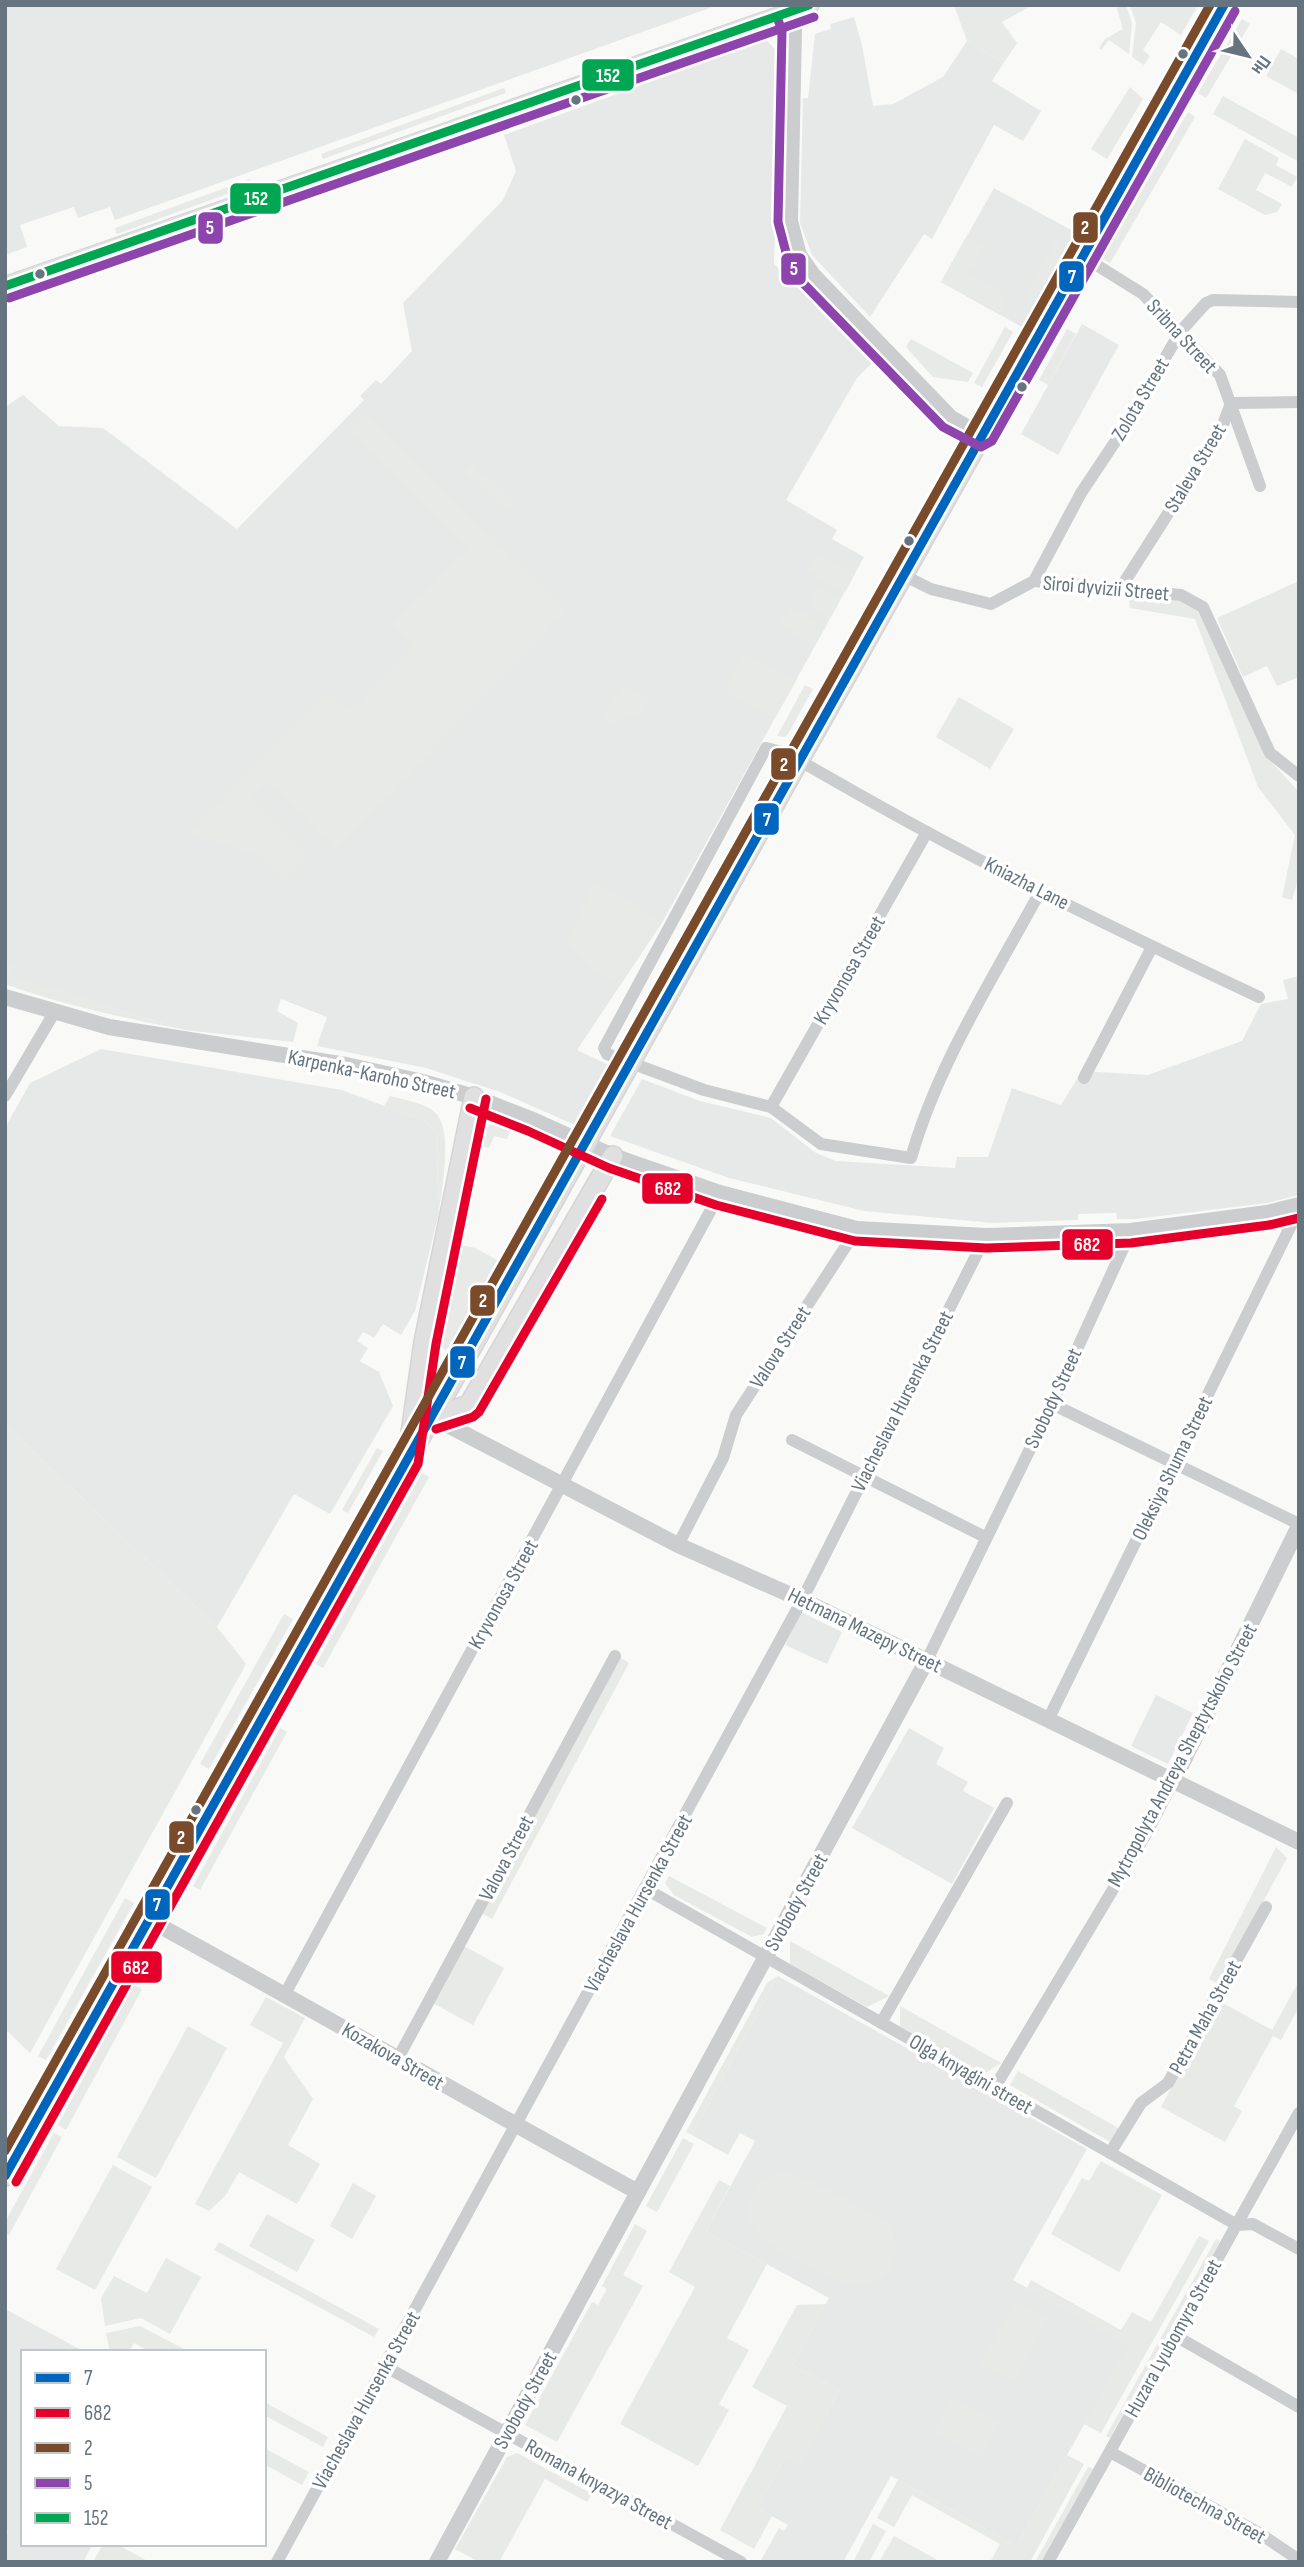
<svg xmlns="http://www.w3.org/2000/svg" width="1304" height="2567" font-family="'Sofia Sans Condensed',sans-serif">
  <style>
    .built { fill: #e7e9e8 }
    .green { fill: #e7eae6 }
    .lines { fill: none; stroke-linecap: round; stroke-linejoin: round }
    .secondary-casing { stroke: #d4d5d6; stroke-width: 20 }
    .primary-casing { stroke: #d5d5d5; stroke-width: 22 }
    .minor { stroke: #cbcdce; stroke-width: 12 }
    .tertiary { stroke: #cbcdce; stroke-width: 16 }
    .secondary { stroke: #e0e0e1; stroke-width: 18 }
    .primary { stroke: #e0e0e1; stroke-width: 19 }
    .primary-bridge-casing { stroke: #d5d5d5; stroke-width: 22; stroke-linecap: butt }
    .primary-bridge { stroke: #e0e0e1; stroke-width: 19 }
    .bus-1-casing { stroke: #fff; stroke-width: 14 }
    .bus-2-casing { stroke: #fff; stroke-width: 14 }
    .bus-3-casing { stroke: #fff; stroke-width: 14 }
    .bus-4-casing { stroke: #fff; stroke-width: 14 }
    .bus-5-casing { stroke: #fff; stroke-width: 14 }
    .bus-1 { stroke: #0065bd; stroke-width: 9 }
    .bus-2 { stroke: #e4002b; stroke-width: 9 }
    .bus-3 { stroke: #7a4b2a; stroke-width: 9 }
    .bus-4 { stroke: #8e44ad; stroke-width: 9 }
    .bus-5 { stroke: #00a651; stroke-width: 9 }
    .bus-dot { fill: #66747f; stroke: #fff; stroke-width: 2.5 }
    .labels { text-anchor: middle; stroke-width: 7; stroke-linejoin: round; paint-order: stroke }
    .street-label { font-size: 21px; fill: #66747f; stroke: #fff }
    .line-badge { stroke: #fff; stroke-width: 2.5 }
    .badge-label { font-size: 19px; text-anchor: middle; font-weight: bold; fill: #fff }
  </style>
  <rect width="100%" height="100%" fill="#f9f9f8"/>
  <!-- built -->
  <g class="built">
    <polygon points="5,5 718,5 115,220 110,207 78,218 74,207 20,225 27,247 5,255"/>
    <polygon points="854,17 862,45 873,106 893,104 943,77 967,41 1003,64 992,81 1041,111 1023,141 994,125 932,239 924,234 870,317 812,255 800,223 803,98 808,98 815,34 831,29 830,24"/>
    <polygon points="766,40 776,50 780,96 774,264 872,363 857,378 786,500 837,530 832,539 864,557 663,921 577,1050 609,1065 575,1125 500,1092 426,1068 317,1046 327,1017 281,999 277,1011 298,1023 293,1042 185,1030 12,977 15,967 5,964 5,407 23,395 59,426 103,428 237,529 364,400 360,396 376,380 381,384 412,351 403,303 503,200 516,171 504,135"/>
    <polygon points="994,188 1075,232 1022,327 941,282"/>
    <polygon points="1082,324 1119,345 1058,455 1021,434"/>
    <polygon points="1299,976 1299,1195 1267,1203 1136,1219 1117,1219 1116,1213 1078,1214 1078,1220 993,1223 864,1211 729,1178 610,1136 642,1079 700,1101 771,1118 816,1153 836,1161 955,1168 957,1157 988,1157 1012,1088 1061,1105 1082,1071 1148,1075 1242,1041 1261,1004 1288,999 1283,980"/>
    <polygon points="101,1049 342,1090 424,1121 436,1133 439,1212 415,1311 401,1335 383,1324 374,1338 363,1332 357,1341 368,1348 360,1361 379,1372 393,1406 330,1514 294,1494 217,1627 5,1424 5,1128 30,1083"/>
    <polygon points="801,1612 842,1632 827,1664 785,1645"/>
    <polygon points="1156,1695 1193,1713 1168,1764 1131,1746"/>
    <polygon points="909,1728 944,1748 936,1764 968,1782 963,1791 994,1808 952,1884 852,1828"/>
    <polygon points="778,1976 1087,2149 1013,2280 1129,2345 1016,2546 891,2476 843,2562 765,2562 761,2560 779,2528 784,2531 788,2525 757,2508 785,2458 799,2465 840,2390 793,2365 829,2298 706,2231 755,2141 740,2133 728,2155 692,2135"/>
    <polygon points="5,2309 85,2352 23,2352 23,2544 93,2544 83,2562 5,2562 7,2551 5,2538 8,2532 5,2530"/>
  </g>
  <!-- green -->
  <g class="green">
    <polygon points="954,5 1033,5 1002,22 1017,43 1003,64 967,41"/>
    <polygon points="1116,5 1126,5 1132,23 1129,54 1109,40 1101,50 1099,48 1105,39 1123,29"/>
    <polygon points="1130,5 1198,5 1181,35 1161,22 1143,50 1150,56 1144,65 1132,57 1136,23"/>
    <polygon points="1242,19 1250,24 1206,98 1198,93"/>
    <polygon points="1281,49 1299,59 1299,94 1266,76"/>
    <polygon points="1130,87 1143,99 1107,159 1091,149"/>
    <polygon points="504,88 506,93 323,159 321,154"/>
    <polygon points="1223,96 1299,138 1299,162 1213,114"/>
    <polygon points="1188,112 1195,117 1110,263 1102,258"/>
    <polygon points="1245,139 1279,158 1276,165 1297,177 1292,187 1265,173 1256,190 1282,204 1277,212 1265,215 1218,189"/>
    <polygon points="250,179 252,185 117,234 115,228"/>
    <polygon points="966,237 985,247 973,268 970,267 967,273 1001,292 1007,304 1000,315 941,282"/>
    <polygon points="1057,238 1063,243 1062,252 1035,301 1030,301 1026,293"/>
    <polygon points="1005,327 1013,332 982,387 974,383"/>
    <polygon points="1067,329 1076,334 1048,385 1039,380"/>
    <polygon points="911,339 973,373 968,382 933,377 906,347"/>
    <polygon points="366,415 567,611 337,847 268,781 252,798 310,856 285,881 256,853 188,834 328,691 350,712 413,647 392,625 468,548 350,432"/>
    <polygon points="473,463 514,502 506,510 465,471"/>
    <polygon points="817,553 855,574 845,592 807,571"/>
    <polygon points="1299,581 1299,677 1277,686 1267,666 1243,677 1217,618"/>
    <polygon points="818,587 840,600 831,617 808,605"/>
    <polygon points="1128,595 1179,601 1199,611 1266,756 1299,792 1299,876 1292,900 1282,897 1295,835 1258,787 1195,619 1130,608"/>
    <polygon points="789,606 826,626 815,645 778,625"/>
    <polygon points="744,652 796,681 775,718 723,690"/>
    <polygon points="805,685 813,689 788,734 785,737 777,736"/>
    <polygon points="626,687 633,689 649,700 637,721 630,713 611,727 600,716 622,688"/>
    <polygon points="959,697 1014,729 990,769 936,737"/>
    <polygon points="594,881 663,921 619,986 593,970 565,943"/>
    <path d="M5,964l10,3 -2,10 172,53c-61,-12 -122,-25 -180,-46z"/>
    <path d="M390,1096c14,4 30,6 42,14 23,14 10,78 7,102l-3,-79 -12,-12 -40,-15z"/>
    <path d="M497,1123l12,4 1,4 -3,8 -13,-3 -5,12 -7,-2 -13,33 -10,42 6,2 -5,8h-6l20,-89c6,-10 11,-16 23,-19z"/>
    <polygon points="461,1245 475,1248 499,1261 448,1352 436,1342 449,1253"/>
    <polygon points="5,1424 217,1627 246,1664 30,2053 5,2029"/>
    <polygon points="377,1448 383,1451 348,1513 342,1510"/>
    <polygon points="422,1473 429,1477 323,1668 316,1664"/>
    <polygon points="284,1614 293,1619 209,1769 200,1764"/>
    <polygon points="619,1657 629,1663 492,1919 481,1913"/>
    <polygon points="280,1728 287,1732 200,1890 193,1886"/>
    <polygon points="1276,1847 1287,1858 1218,1984 1209,1979"/>
    <polygon points="669,1876 767,1928 764,1934 752,1937 674,1895 665,1883"/>
    <polygon points="125,1898 134,1903 46,2060 38,2056"/>
    <polygon points="790,1941 889,1996 867,2007 790,1964"/>
    <polygon points="464,1946 504,1968 473,2025 433,2003"/>
    <polygon points="778,1976 692,2135 686,2132 767,1983"/>
    <polygon points="1299,1981 1299,2007 1281,2040 1273,2036 1234,2106 1242,2111 1225,2142 1161,2107 1219,2001 1272,2030"/>
    <polygon points="134,1985 142,1989 66,2130 58,2125"/>
    <polygon points="266,1997 305,2018 284,2057 313,2099 288,2145 320,2164 297,2204 239,2172 225,2196 209,2211 195,2204 283,2043 250,2025"/>
    <polygon points="900,2006 1001,2063 984,2074 900,2026"/>
    <polygon points="188,2026 227,2048 156,2178 117,2157"/>
    <polygon points="1018,2071 1120,2129 1112,2143 1010,2085"/>
    <polygon points="54,2133 62,2137 9,2235 5,2233 5,2222"/>
    <polygon points="683,2138 694,2144 657,2212 646,2206"/>
    <polygon points="1101,2161 1162,2195 1119,2272 1051,2234 1082,2178 1089,2181"/>
    <polygon points="113,2165 152,2187 95,2290 56,2269"/>
    <path d="M788,2173c17,3 80,36 95,48 4,3 8,8 10,12 12,27 -11,56 -39,53 -7,-1 -13,-5 -20,-8 -29,-15 -106,-39 -81,-85 7,-13 20,-19 35,-20z"/>
    <polygon points="719,2180 730,2186 706,2231 767,2264 727,2338 749,2350 719,2404 729,2410 698,2466 620,2424 695,2287 669,2272"/>
    <polygon points="353,2183 376,2196 352,2239 330,2226"/>
    <polygon points="267,2214 315,2240 297,2272 249,2246"/>
    <polygon points="635,2224 647,2231 623,2275 643,2286 557,2442 525,2425 592,2302 598,2305 607,2289 602,2286"/>
    <polygon points="1199,2236 1209,2241 1101,2433 1084,2424 1128,2345 1027,2288 1031,2280 1121,2330 1132,2312 1151,2322"/>
    <polygon points="1216,2239 1220,2241 1110,2438 1106,2436"/>
    <polygon points="219,2242 379,2329 374,2337 214,2250"/>
    <polygon points="166,2258 201,2277 170,2334 141,2318 105,2326 101,2298 114,2276 147,2293"/>
    <polygon points="1015,2301 1049,2319 1014,2382 980,2364"/>
    <polygon points="826,2304 793,2365 840,2390 799,2466 785,2458 757,2508 772,2516 754,2549 720,2530 787,2406 752,2387 797,2305"/>
    <polygon points="140,2326 184,2349 186,2352 150,2352 134,2343 129,2352 110,2352 106,2333"/>
    <polygon points="953,2398 1000,2424 982,2457 934,2432"/>
    <polygon points="264,2402 328,2437 323,2447 264,2415"/>
    <polygon points="264,2448 309,2472 302,2485 264,2464"/>
    <polygon points="517,2453 592,2494 587,2502 545,2479 499,2562 479,2562 455,2549 507,2457"/>
    <polygon points="1067,2455 1084,2464 1030,2562 990,2562 1000,2544 912,2495 894,2527 877,2518 898,2480 1016,2546"/>
    <polygon points="1088,2467 1093,2469 1041,2562 1035,2562"/>
    <polygon points="873,2524 886,2531 869,2562 853,2562"/>
    <polygon points="894,2536 941,2562 879,2562"/>
    <polygon points="103,2544 117,2544 149,2562 93,2562"/>
  </g>
  <g class="lines">
    <!-- secondary casing -->
    <g class="secondary-casing">
      <polyline id="secondary" points="5,286 810,5"/>
    </g>
    <!-- primary casing -->
    <g class="primary-casing">
      <g id="primary">
        <polyline points="789,778 1224,5"/>
        <polyline points="432,1417 469,1405 613,1156"/>
        <polyline points="409,1447 424,1342 474,1097"/>
        <polyline points="5,2176 368,1528 464,1361"/>
      </g>
    </g>
    <!-- minor -->
    <g class="minor">
      <polyline points="1082,256 1143,294 1220,375 1260,486"/>
      <polyline points="903,575 931,589 991,604 1034,581 1181,595 1203,607 1270,753 1299,776"/>
      <polyline points="1034,581 1081,493 1129,421 1180,332 1206,303 1213,300 1299,302"/>
      <polyline points="1120,589 1221,430 1231,403 1299,402"/>
      <path d="M1041,890c-47,87 -103,173 -130,268l-90,-14 -50,-37 -67,-17 -97,-36 -3,-6 162,-300 20,5c46,26 92,53 139,78 109,59 221,113 334,166"/>
      <polyline points="1084,1078 1152,947"/>
      <polyline points="5,1096 54,1013"/>
      <polyline points="771,1107 927,832"/>
      <polyline points="1052,1404 1299,1524"/>
      <polyline points="792,1440 985,1537"/>
      <polyline points="678,1545 723,1458 736,1415 857,1229"/>
      <polyline points="927,1660 1052,1404 1131,1231"/>
      <polyline points="1048,1720 1296,1215"/>
      <polyline points="646,1889 1237,2225 1253,2224 1299,2249"/>
      <polyline points="285,1994 720,1193"/>
      <polyline points="881,2023 1007,1803"/>
      <polyline points="397,2060 615,1656"/>
      <polyline points="995,2087 1146,1834 1173,1782"/>
      <polyline points="1110,2153 1141,2103 1168,2083 1266,1907"/>
      <polyline points="1174,2335 1299,2407"/>
      <polyline points="384,2366 741,2562"/>
      <polyline points="1110,2452 1259,2533 1299,2560"/>
      <polyline points="277,2562 802,1600 986,1236"/>
      <polyline points="1048,2562 1299,2113"/>
    </g>
    <!-- tertiary -->
    <g class="tertiary">
      <polyline points="786,5 794,29 790,221 799,255 813,275 951,418 981,435"/>
      <polyline points="5,997 109,1027 346,1065 423,1082 474,1097 533,1120 613,1156 720,1193 857,1229 986,1236 1131,1231 1267,1213 1299,1205"/>
      <polyline points="432,1417 678,1545 802,1600 1299,1842"/>
      <polyline points="1173,1782 1299,1526"/>
      <path d="M149,1920c164,89 325,183 489,272"/>
      <polyline points="437,2562 927,1660"/>
    </g>
    <!-- secondary -->
    <use href="#secondary" class="secondary"/>
    <!-- primary -->
    <use href="#primary" class="primary"/>
    <!-- primary-bridge casing -->
    <g class="primary-bridge-casing">
      <polyline id="primary-bridge" points="464,1361 789,778"/>
    </g>
    <!-- primary-bridge -->
    <use href="#primary-bridge" class="primary-bridge"/>
    <!-- bus-1 casing -->
    <g class="bus-1-casing">
      <polyline id="bus-1" points="5,2176 1224,5"/>
    </g>
    <!-- bus-2 casing -->
    <g class="bus-2-casing">
      <g id="bus-2">
        <polyline points="470,1108 528,1131 609,1168 716,1205 855,1241 986,1248 1131,1243 1269,1225 1299,1218"/>
        <polyline points="436,1429 473,1417 479,1412 602,1199"/>
        <polyline points="16,2182 418,1464 436,1344 486,1099"/>
      </g>
    </g>
    <!-- bus-3 casing -->
    <g class="bus-3-casing">
      <polyline id="bus-3" points="5,2151 1210,5"/>
    </g>
    <!-- bus-4 casing -->
    <g class="bus-4-casing">
      <g id="bus-4">
        <polyline points="777,17 782,31 778,222 788,260 804,284 943,427 981,447 992,441 1235,11"/>
        <polyline points="9,298 814,17"/>
      </g>
    </g>
    <!-- bus-5 casing -->
    <g class="bus-5-casing">
      <polyline id="bus-5" points="5,286 809,5"/>
    </g>
    <!-- bus-1 -->
    <use href="#bus-1" class="bus-1"/>
    <!-- bus-2 -->
    <use href="#bus-2" class="bus-2"/>
    <!-- bus-3 -->
    <use href="#bus-3" class="bus-3"/>
    <!-- bus-4 -->
    <use href="#bus-4" class="bus-4"/>
    <!-- bus-5 -->
    <use href="#bus-5" class="bus-5"/>
  </g>
  <!-- markers -->
  <g class="bus-dot">
    <circle cx="1183" cy="54" r="6"/>
    <circle cx="576" cy="100" r="6"/>
    <circle cx="40" cy="274" r="6"/>
    <circle cx="1022" cy="387" r="6"/>
    <circle cx="909" cy="541" r="6"/>
    <circle cx="196" cy="1810" r="6"/>
  </g>
  <g class="labels">
    <!-- street labels -->
    <g class="street-label">
      <text transform="translate(1182 336) rotate(47)" y="7">Sribna Street</text>
      <text transform="translate(1140 399) rotate(-59)" y="7">Zolota Street</text>
      <text transform="translate(1195 468) rotate(-59)" y="7">Staleva Street</text>
      <text transform="translate(1106 588) rotate(5)" y="7">Siroi dyvizii Street</text>
      <text transform="translate(1027 883) rotate(27)" y="7">Kniazha Lane</text>
      <text transform="translate(849 970) rotate(-60)" y="7">Kryvonosa Street</text>
      <text transform="translate(372 1074) rotate(12)" y="7">Karpenka-Karoho Street</text>
      <text transform="translate(780 1347) rotate(-57)" y="7">Valova Street</text>
      <text transform="translate(1053 1398) rotate(-65)" y="7">Svobody Street</text>
      <text transform="translate(902 1401) rotate(-63)" y="7">Viacheslava Hursenka Street</text>
      <text transform="translate(1172 1468) rotate(-64)" y="7">Oleksiya Shuma Street</text>
      <text transform="translate(503 1594) rotate(-61)" y="7">Kryvonosa Street</text>
      <text transform="translate(865 1630) rotate(26)" y="7">Hetmana Mazepy Street</text>
      <text transform="translate(1182 1755) rotate(-62)" y="7">Mytropolyta Andreya Sheptytskoho Street</text>
      <text transform="translate(506 1858) rotate(-62)" y="7">Valova Street</text>
      <text transform="translate(796 1902) rotate(-61)" y="7">Svobody Street</text>
      <text transform="translate(638 1903) rotate(-61)" y="7">Viacheslava Hursenka Street</text>
      <text transform="translate(1205 2017) rotate(-61)" y="7">Petra Maha Street</text>
      <text transform="translate(393 2056) rotate(30)" y="7">Kozakova Street</text>
      <text transform="translate(971 2074) rotate(30)" y="7">Olga knyagini street</text>
      <text transform="translate(1173 2338) rotate(-61)" y="7">Huzara Lyubomyra Street</text>
      <text transform="translate(366 2400) rotate(-61)" y="7">Viacheslava Hursenka Street</text>
      <text transform="translate(525 2400) rotate(-61)" y="7">Svobody Street</text>
      <text transform="translate(599 2484) rotate(29)" y="7">Romana knyazya Street</text>
      <text transform="translate(1205 2505) rotate(29)" y="7">Bibliotechna Street</text>
    </g>
  </g>
  <g class="line-badge">
    <rect x="581" y="58" width="54" height="34" rx="7" fill="#00a651"/>
    <rect x="229" y="182" width="53" height="33" rx="7" fill="#00a651"/>
    <rect x="1072" y="211" width="27" height="33" rx="7" fill="#7a4b2a"/>
    <rect x="197" y="211" width="27" height="34" rx="7" fill="#8e44ad"/>
    <rect x="780" y="252" width="27" height="34" rx="7" fill="#8e44ad"/>
    <rect x="1058" y="260" width="27" height="33" rx="7" fill="#0065bd"/>
    <rect x="770" y="747" width="27" height="34" rx="7" fill="#7a4b2a"/>
    <rect x="753" y="802" width="27" height="34" rx="7" fill="#0065bd"/>
    <rect x="641" y="1172" width="53" height="33" rx="7" fill="#e4002b"/>
    <rect x="1061" y="1228" width="53" height="33" rx="7" fill="#e4002b"/>
    <rect x="469" y="1284" width="27" height="33" rx="7" fill="#7a4b2a"/>
    <rect x="449" y="1345" width="27" height="34" rx="7" fill="#0065bd"/>
    <rect x="168" y="1820" width="27" height="34" rx="7" fill="#7a4b2a"/>
    <rect x="144" y="1888" width="27" height="33" rx="7" fill="#0065bd"/>
    <rect x="110" y="1950" width="53" height="34" rx="7" fill="#e4002b"/>
  </g>
  <g class="badge-label">
    <text x="608" y="82">152</text>
    <text x="256" y="205">152</text>
    <text x="1085" y="234">2</text>
    <text x="210" y="234">5</text>
    <text x="794" y="275">5</text>
    <text x="1072" y="283">7</text>
    <text x="784" y="771">2</text>
    <text x="767" y="826">7</text>
    <text x="668" y="1195">682</text>
    <text x="1087" y="1251">682</text>
    <text x="483" y="1307">2</text>
    <text x="462" y="1369">7</text>
    <text x="181" y="1844">2</text>
    <text x="157" y="1911">7</text>
    <text x="136" y="1974">682</text>
  </g>
  <!-- border -->
  <rect width="1304" height="2567" fill="none" stroke="#66747f" stroke-width="14"/>
  <!-- legend -->
  <rect x="21" y="2350" width="245" height="196" fill="#ffffff" stroke="#c2c7cc" stroke-width="2"/>
  <rect x="35" y="2373" width="35" height="10" fill="#0065bd" stroke="#c2c7cc" stroke-width="2"/>
  <text x="84" y="2385" font-size="21" fill="#66747f">7</text>
  <rect x="35" y="2408" width="35" height="10" fill="#e4002b" stroke="#c2c7cc" stroke-width="2"/>
  <text x="84" y="2420" font-size="21" fill="#66747f">682</text>
  <rect x="35" y="2443" width="35" height="10" fill="#7a4b2a" stroke="#c2c7cc" stroke-width="2"/>
  <text x="84" y="2455" font-size="21" fill="#66747f">2</text>
  <rect x="35" y="2478" width="35" height="10" fill="#8e44ad" stroke="#c2c7cc" stroke-width="2"/>
  <text x="84" y="2490" font-size="21" fill="#66747f">5</text>
  <rect x="35" y="2513" width="35" height="10" fill="#00a651" stroke="#c2c7cc" stroke-width="2"/>
  <text x="84" y="2525" font-size="21" fill="#66747f">152</text>
  <!-- north arrow -->
  <g transform="translate(1248 56) rotate(125)" stroke="#ffffff" stroke-width="5" paint-order="stroke">
  <path d="M0-5L12 26L0 18L-12 26Z" fill="#66747f"/>
  <text y="-10" font-size="19" font-weight="bold" text-anchor="middle" fill="#66747f">Пн</text>
  </g>
</svg>
